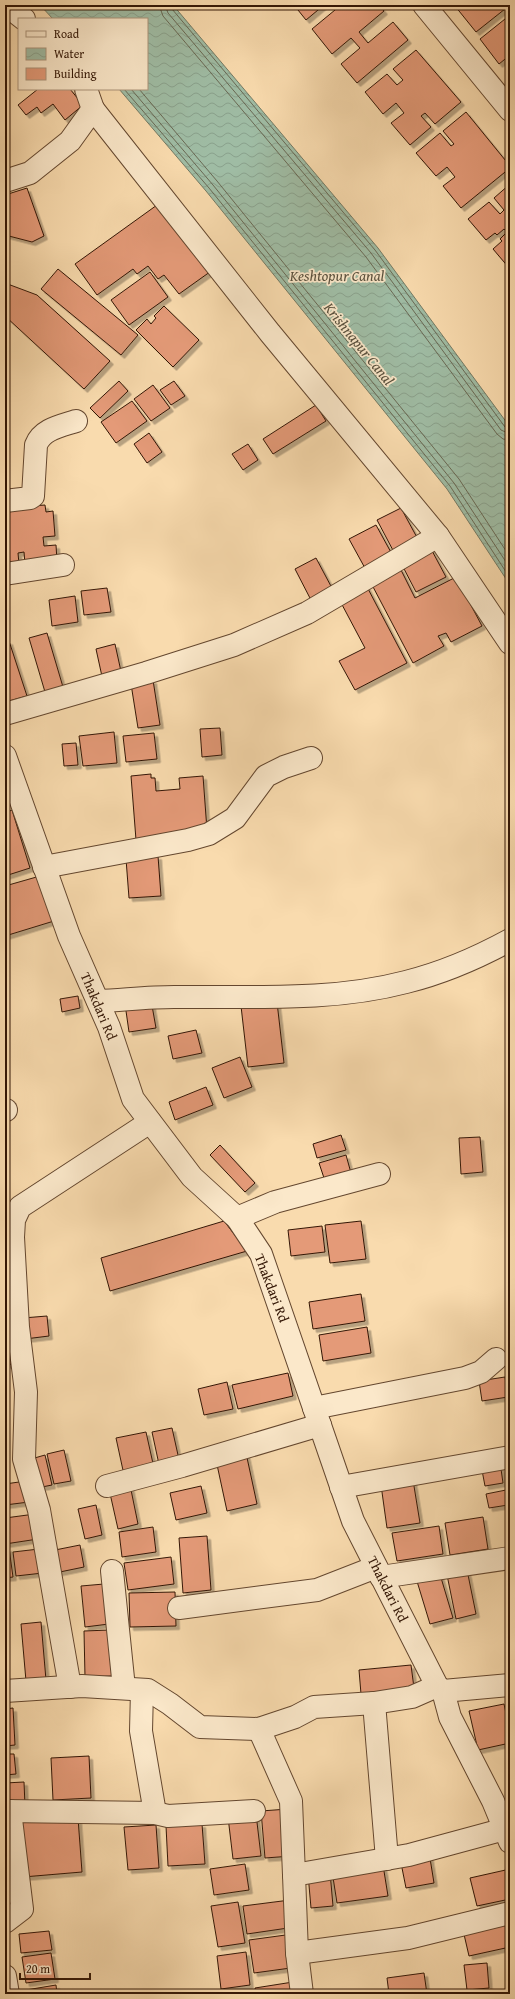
<svg xmlns="http://www.w3.org/2000/svg" width="515" height="1999" font-family="'Gentium Book Plus',serif">
  <style>
    .water { fill: url(#water-waves); stroke: #747a64 }
    .lines { fill: none; stroke-linecap: round; stroke-linejoin: round }
    .shore { stroke: #696954; stroke-width: 1 }
    .building { fill: #e49a78; stroke: #331605; filter: url(#shadow) }
    .minor-casing { stroke: #64472f; stroke-width: 24 }
    .minor { stroke: #fbe8ca; stroke-width: 22 }
    .labels { text-anchor: middle; stroke-width: 3.5; stroke-linejoin: round; paint-order: stroke }
    .street-label { font-size: 14px; fill: #331605; stroke: #fbe8ca }
    .water-label { font-size: 15px; font-style: italic; fill: #59503d; stroke: #fbe8ca }
  </style>
  <defs>
    <pattern id="water-waves" width="16" height="10" patternUnits="userSpaceOnUse"><rect width="16" height="10" fill="#9fbca4"/><path d="M0 5q4-4 8 0t8 0" fill="none" stroke="#89a18c"/></pattern>
    <filter id="shadow"><feDropShadow dx="3.5" dy="3.5" stdDeviation="0" flood-color="#0004"/></filter>
  </defs>
  <rect width="100%" height="100%" fill="#f9dbae"/>
  <filter id="stains"><feTurbulence type="fractalNoise" baseFrequency=".005" numOctaves="4"/><feColorMatrix values="0 0 0 0 .2 0 0 0 0 .09 0 0 0 0 .02 0 0 0 .5 -.17"/></filter>
  <radialGradient id="worn" r=".72"><stop offset=".6" stop-color="#630" stop-opacity="0"/><stop offset="1" stop-color="#630" stop-opacity=".3"/></radialGradient>
  <!-- water -->
  <polygon class="water" points="40,5 173,5 378,248 510,427 510,585 447,489 206,191 119,89 147,89 147,19 53,19"/>
  <g class="lines">
    <!-- shore -->
    <g class="shore">
      <polyline points="159,5 163,16 366,257 497,434 503,439 510,440"/>
      <polyline points="165,5 168,13 371,253 501,430 510,434"/>
      <polyline points="170,5 172,9 375,250 505,427 510,429"/>
      <polyline points="124,89 209,188 450,486 510,578"/>
      <polyline points="131,89 213,185 454,483 510,568"/>
      <polyline points="139,89 217,181 459,479 510,557"/>
    </g>
  </g>
  <!-- building -->
  <g class="building">
    <polygon points="294,5 324,5 306,20"/>
    <polygon points="341,5 379,5 384,11 359,32 368,43 393,22 408,40 357,83 341,64 360,48 351,38 332,54 312,29"/>
    <polygon points="457,5 510,5 476,32 455,6"/>
    <polygon points="510,15 510,55 499,64 480,39"/>
    <polygon points="416,50 461,102 435,124 425,113 421,116 431,127 410,145 391,123 404,113 396,103 383,114 365,92 387,74 397,85 403,80 393,69"/>
    <polygon points="38,89 70,89 83,105 65,120 53,104 41,113 37,107 26,115 18,105"/>
    <polygon points="466,112 510,166 510,168 461,208 443,186 455,177 447,167 436,176 416,153 440,133 451,146 454,144 443,131"/>
    <polygon points="510,184 510,269 493,249 502,241 500,239 507,232 504,229 497,235 495,233 486,240 468,219 489,202 500,214 504,210 494,198"/>
    <polygon points="27,188 44,236 32,242 5,235 5,195"/>
    <polygon points="164,200 214,269 179,294 164,275 158,279 148,266 137,274 133,269 97,295 75,264"/>
    <polygon points="58,269 138,335 121,355 41,289"/>
    <polygon points="150,272 168,297 129,325 111,300"/>
    <polygon points="5,283 37,295 110,361 84,389 5,316"/>
    <polygon points="164,306 199,340 173,367 136,330 147,319 151,324 156,318 154,316"/>
    <polygon points="119,381 128,391 100,418 90,408"/>
    <polygon points="174,381 185,396 171,405 160,390"/>
    <polygon points="153,385 170,408 151,421 134,399"/>
    <polygon points="132,401 147,421 116,443 101,422"/>
    <polygon points="316,405 326,421 273,454 263,439"/>
    <polygon points="149,433 162,452 147,463 134,444"/>
    <polygon points="248,444 258,460 243,470 232,454"/>
    <polygon points="45,505 46,512 53,511 55,536 43,537 44,546 56,545 57,561 25,564 24,552 18,553 19,564 5,566 5,508"/>
    <polygon points="401,508 420,543 396,556 377,520"/>
    <polygon points="376,525 393,556 366,570 349,539"/>
    <polygon points="430,547 446,577 416,592 401,563"/>
    <polygon points="316,558 333,590 312,602 295,569"/>
    <polygon points="400,568 415,598 456,577 482,626 451,642 446,633 438,636 444,646 413,663 371,583"/>
    <polygon points="366,585 407,663 355,690 339,661 365,648 339,599"/>
    <polygon points="107,588 111,612 84,615 81,591"/>
    <polygon points="75,596 78,622 52,626 49,600"/>
    <polygon points="47,633 63,687 45,692 29,638"/>
    <polygon points="9,641 27,696 9,701 5,689 5,642"/>
    <polygon points="115,644 122,676 103,681 96,649"/>
    <polygon points="153,680 160,725 138,728 131,684"/>
    <polygon points="220,728 222,755 202,757 200,729"/>
    <polygon points="114,732 117,763 83,766 79,736"/>
    <polygon points="154,733 157,759 126,762 123,736"/>
    <polygon points="76,743 78,765 64,766 62,744"/>
    <polygon points="151,774 151,778 155,778 156,791 180,789 179,778 203,776 207,830 136,840 131,776"/>
    <polygon points="12,810 30,868 5,876 5,813"/>
    <polygon points="158,856 161,896 129,898 126,859"/>
    <polygon points="40,876 54,921 5,936 5,886"/>
    <polygon points="78,996 80,1008 62,1012 60,999"/>
    <polygon points="151,1000 156,1028 129,1032 125,1004"/>
    <polygon points="277,1002 284,1063 248,1067 241,1006"/>
    <polygon points="196,1030 202,1053 173,1059 168,1036"/>
    <polygon points="240,1057 252,1087 224,1098 212,1068"/>
    <polygon points="206,1087 213,1105 175,1120 169,1102"/>
    <polygon points="341,1135 346,1150 317,1158 313,1144"/>
    <polygon points="480,1137 483,1172 461,1174 459,1138"/>
    <polygon points="220,1145 255,1183 245,1192 210,1155"/>
    <polygon points="346,1155 351,1173 325,1181 319,1163"/>
    <polygon points="224,1221 247,1251 110,1291 101,1258"/>
    <polygon points="361,1221 366,1259 330,1263 325,1225"/>
    <polygon points="322,1226 325,1252 291,1256 288,1230"/>
    <polygon points="361,1294 365,1321 313,1329 309,1302"/>
    <polygon points="47,1316 49,1336 25,1339 23,1318"/>
    <polygon points="367,1327 371,1353 323,1361 319,1335"/>
    <polygon points="16,1340 18,1363 5,1365 5,1342"/>
    <polygon points="288,1373 293,1396 238,1409 232,1385"/>
    <polygon points="505,1377 508,1397 482,1401 479,1381"/>
    <polygon points="227,1382 233,1409 204,1415 198,1389"/>
    <polygon points="172,1428 180,1464 160,1469 152,1432"/>
    <polygon points="146,1432 154,1468 124,1475 116,1438"/>
    <polygon points="64,1450 71,1481 54,1484 47,1454"/>
    <polygon points="246,1453 257,1504 227,1511 216,1460"/>
    <polygon points="45,1455 52,1485 37,1488 31,1459"/>
    <polygon points="500,1462 503,1483 485,1486 481,1465"/>
    <polygon points="413,1480 420,1523 387,1528 381,1485"/>
    <polygon points="26,1481 29,1502 5,1505 5,1484"/>
    <polygon points="130,1485 138,1524 118,1529 109,1489"/>
    <polygon points="201,1486 207,1513 176,1520 170,1493"/>
    <polygon points="506,1490 508,1505 489,1508 486,1494"/>
    <polygon points="96,1505 102,1535 85,1539 78,1509"/>
    <polygon points="35,1514 38,1539 5,1544 5,1518"/>
    <polygon points="483,1517 488,1549 450,1555 445,1523"/>
    <polygon points="439,1526 443,1554 397,1561 392,1533"/>
    <polygon points="153,1527 156,1552 122,1557 119,1532"/>
    <polygon points="207,1536 211,1590 183,1593 179,1538"/>
    <polygon points="80,1545 84,1567 55,1573 50,1551"/>
    <polygon points="9,1548 13,1577 5,1578 5,1549"/>
    <polygon points="39,1549 43,1573 16,1576 13,1552"/>
    <polygon points="171,1557 174,1584 128,1590 124,1563"/>
    <polygon points="466,1565 476,1614 456,1619 446,1570"/>
    <polygon points="439,1571 453,1618 430,1624 416,1578"/>
    <polygon points="104,1584 109,1624 85,1627 81,1586"/>
    <polygon points="175,1592 176,1626 130,1627 129,1593"/>
    <polygon points="41,1622 46,1680 26,1681 21,1624"/>
    <polygon points="110,1630 112,1676 85,1677 84,1631"/>
    <polygon points="411,1665 414,1688 361,1694 359,1670"/>
    <polygon points="504,1704 510,1732 510,1743 478,1750 469,1711"/>
    <polygon points="13,1708 15,1745 5,1746 5,1709"/>
    <polygon points="5,1754 14,1754 16,1774 5,1775"/>
    <polygon points="89,1756 91,1798 53,1800 51,1758"/>
    <polygon points="24,1782 25,1806 5,1807 5,1783"/>
    <polygon points="288,1809 292,1856 265,1858 261,1811"/>
    <polygon points="256,1814 261,1856 233,1859 228,1817"/>
    <polygon points="78,1818 82,1872 23,1877 19,1823"/>
    <polygon points="202,1824 205,1864 168,1866 166,1826"/>
    <polygon points="156,1825 159,1868 128,1870 124,1827"/>
    <polygon points="429,1852 434,1883 406,1888 400,1858"/>
    <polygon points="245,1864 249,1890 214,1895 210,1869"/>
    <polygon points="383,1865 388,1896 337,1903 332,1871"/>
    <polygon points="510,1869 510,1899 477,1906 470,1878"/>
    <polygon points="330,1872 333,1906 311,1908 308,1874"/>
    <polygon points="290,1900 295,1927 247,1934 243,1906"/>
    <polygon points="238,1902 245,1943 218,1947 211,1906"/>
    <polygon points="510,1919 510,1947 469,1956 463,1930"/>
    <polygon points="49,1931 52,1950 21,1953 19,1934"/>
    <polygon points="293,1934 298,1967 254,1973 249,1940"/>
    <polygon points="246,1952 250,1985 221,1989 217,1956"/>
    <polygon points="51,1953 55,1979 26,1983 22,1957"/>
    <polygon points="487,1963 489,1988 467,1990 464,1965"/>
    <polygon points="424,1973 427,1994 389,1994 387,1978"/>
    <polygon points="293,1982 295,1994 256,1994 255,1988"/>
    <polygon points="56,1985 57,1994 27,1994 26,1990"/>
    <polygon points="250,1990 251,1994 226,1994"/>
  </g>
  <g class="lines">
    <!-- minor casing -->
    <g class="minor-casing">
      <g id="minor">
        <polyline points="6,5 24,19"/>
        <polyline points="424,5 510,110"/>
        <polyline points="86,89 93,109"/>
        <polyline points="5,181 30,173 70,141 93,109 270,333 438,536 510,643"/>
        <path d="M5,501l25,-3 3,-2 3,-51c6,-16 25,-19 40,-24"/>
        <polyline points="5,574 63,565"/>
        <polyline points="5,714 146,673 234,645 307,613 438,536"/>
        <polyline points="5,756 69,936 109,1027 133,1099 192,1177 237,1218 261,1254 353,1521 437,1686 443,1691 510,1685"/>
        <polyline points="44,867 188,840 209,834 235,818 266,776 284,767 311,758"/>
        <path d="M98,1001c25,-1 50,-4 76,-4 77,-1 156,5 232,-15 36,-9 71,-24 104,-42"/>
        <polyline points="5,1110 6,1110"/>
        <polyline points="237,1218 275,1202 379,1174"/>
        <polyline points="314,1408 465,1378 481,1372 496,1359"/>
        <polyline points="107,1486 182,1466 320,1425"/>
        <polyline points="341,1487 510,1457"/>
        <polyline points="112,1571 124,1688"/>
        <polyline points="381,1577 510,1558"/>
        <polyline points="179,1608 317,1590 376,1567"/>
        <polyline points="70,1687 39,1510 24,1459 26,1392 18,1327 13,1237 14,1220 20,1207 150,1122"/>
        <polyline points="5,1691 82,1686 148,1690 170,1704 200,1727 259,1729 295,1717 314,1707 374,1703 412,1697 437,1686"/>
        <polyline points="443,1691 450,1717 493,1801 510,1842"/>
        <polyline points="374,1703 387,1859"/>
        <polyline points="259,1729 291,1801 294,1875"/>
        <polyline points="5,1811 155,1813 141,1731 142,1690"/>
        <polyline points="155,1813 168,1816 254,1811"/>
        <polyline points="5,1922 22,1909 10,1811"/>
        <polyline points="297,1953 408,1938 510,1913"/>
        <polyline points="5,1976 8,1994"/>
        <polyline points="302,1994 297,1953 294,1875 409,1855 505,1829"/>
      </g>
    </g>
    <!-- minor -->
    <use href="#minor" class="minor"/>
  </g>
  <g class="labels">
    <!-- street labels -->
    <g class="street-label">
      <text transform="translate(99 1006) rotate(67)" y="5">Thakdari Rd</text>
      <text transform="translate(272 1288) rotate(69)" y="5">Thakdari Rd</text>
      <text transform="translate(388 1589) rotate(63)" y="5">Thakdari Rd</text>
    </g>
    <!-- water labels -->
    <g class="water-label">
      <text x="337" y="281">Keshtopur Canal</text>
      <text transform="translate(359 344) rotate(51)" y="5">Krishnapur Canal</text>
    </g>
  </g>
  <!-- margin -->
  <rect width="515" height="1999" fill="none" stroke="#f9dbae" stroke-width="20"/>
  <rect x="6" y="6" width="503" height="1987" fill="none" stroke="#331605" stroke-width="2"/>
  <rect x="10" y="10" width="495" height="1979" fill="none" stroke="#331605"/>
  <!-- legend -->
  <rect x="18" y="18" width="130" height="72" fill="#fbe8ca" stroke="#ab947b"/>
  <rect x="26" y="31" width="20" height="6" fill="#fbe8ca" stroke="#ab947b"/>
  <text x="54" y="38" font-size="12" fill="#331605">Road</text>
  <rect x="26" y="48" width="20" height="12" fill="url(#water-waves)" stroke="#ab947b"/>
  <text x="54" y="58" font-size="12" fill="#331605">Water</text>
  <rect x="26" y="68" width="20" height="12" fill="#e49a78" stroke="#ab947b"/>
  <text x="54" y="78" font-size="12" fill="#331605">Building</text>
  <!-- scale -->
  <path d="M20 1973v6h70v-6" fill="none" stroke="#331605" stroke-width="2"/>
  <text x="26" y="1973" font-size="12" fill="#331605" stroke="#fbe8ca" stroke-width="3" paint-order="stroke">20 m</text>
  <rect width="100%" height="100%" filter="url(#stains)"/>
  <rect width="100%" height="100%" fill="url(#worn)"/>
</svg>
